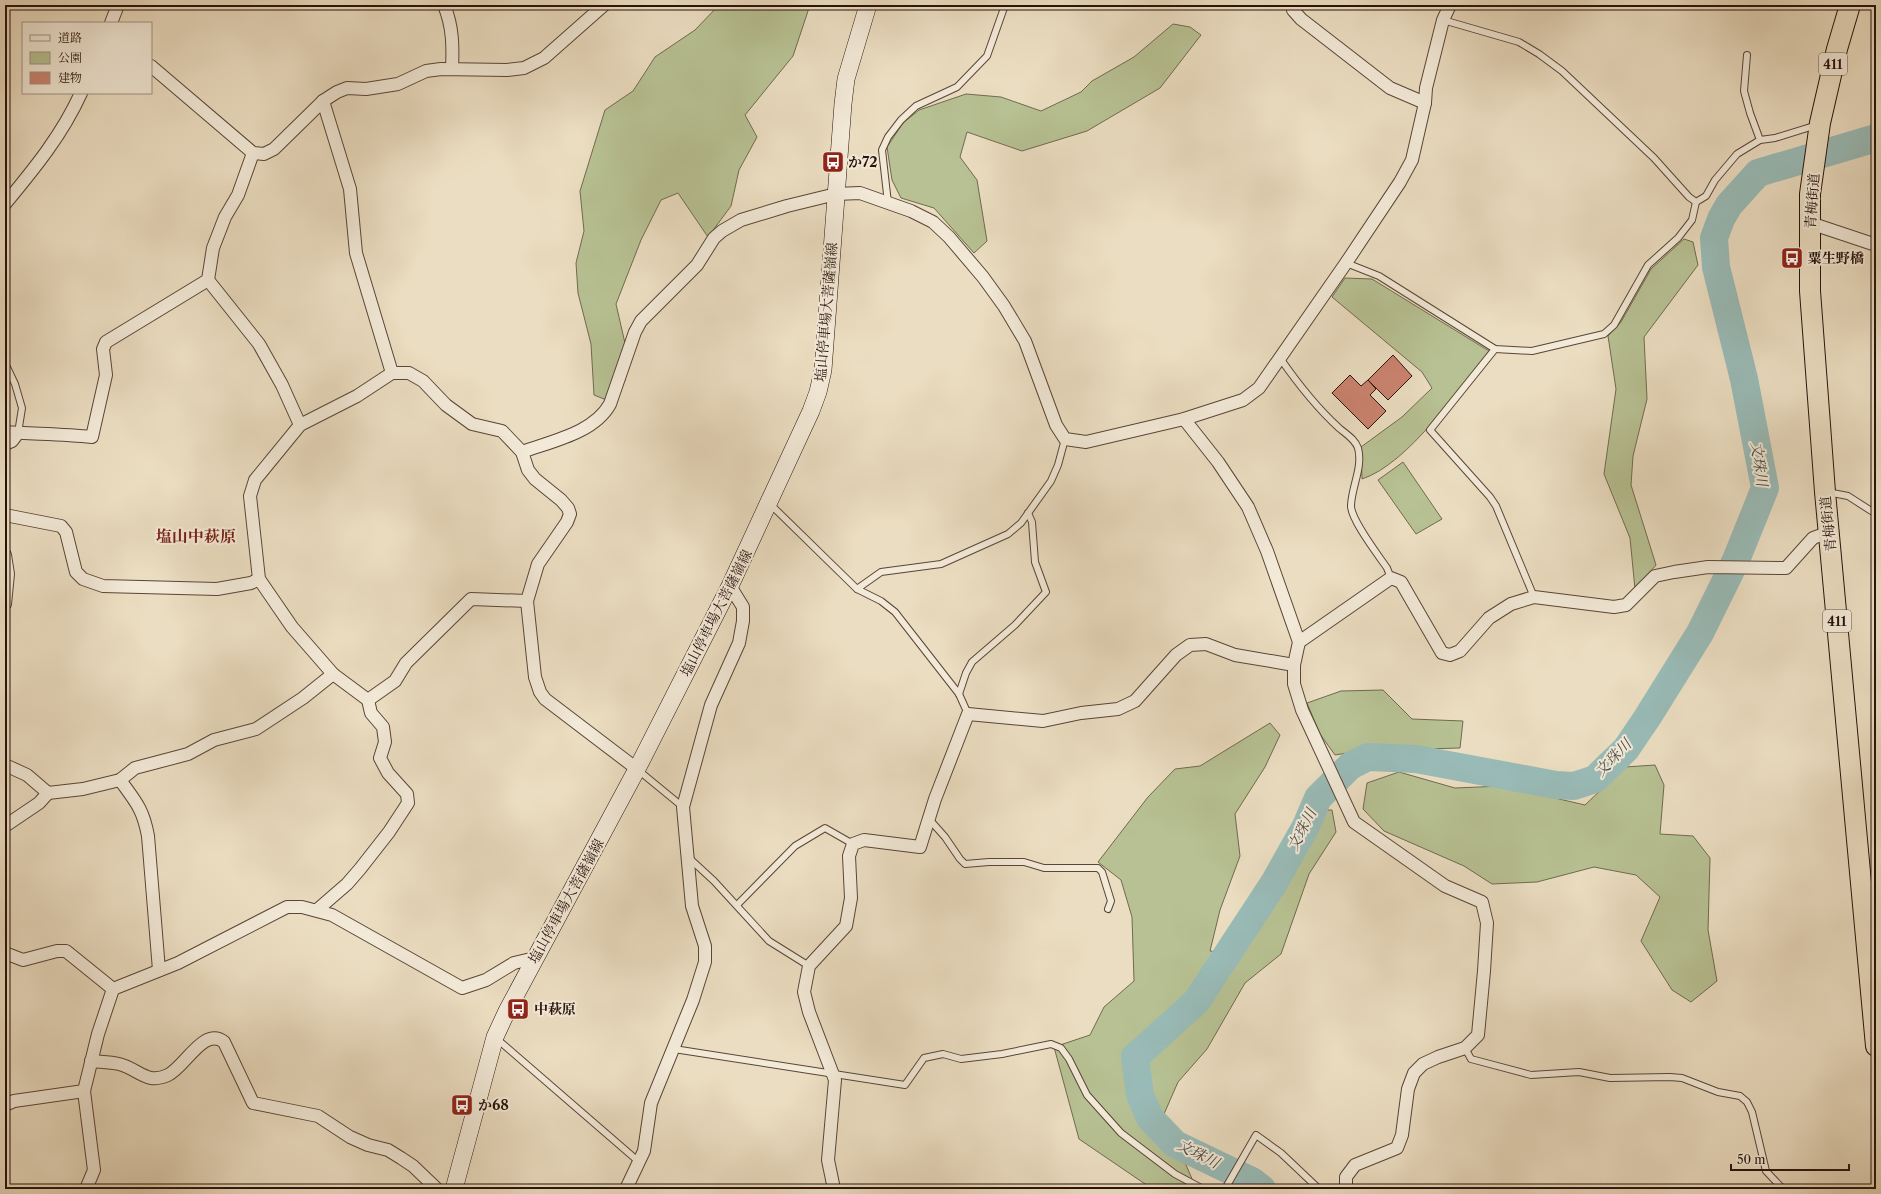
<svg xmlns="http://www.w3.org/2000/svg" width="1881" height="1194" font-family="'Libre Caslon Text','Noto Serif JP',serif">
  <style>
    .green { fill: #b7c193; stroke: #706a4f }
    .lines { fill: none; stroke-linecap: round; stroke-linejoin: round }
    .river { stroke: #99bbb7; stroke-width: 28 }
    .building { fill: #cb8370; stroke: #28120b }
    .service-casing { stroke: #594538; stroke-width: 8 }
    .minor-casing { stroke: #594538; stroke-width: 14 }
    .secondary-casing { stroke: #28120b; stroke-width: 18 }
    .trunk-casing { stroke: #28120b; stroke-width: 22 }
    .service { stroke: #f2e9d7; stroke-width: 6 }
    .minor { stroke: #f2e9d7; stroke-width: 12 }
    .secondary { stroke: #f2e9d7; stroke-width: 17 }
    .trunk { stroke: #ebddc1; stroke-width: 20 }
    .labels { text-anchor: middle; stroke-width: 4; stroke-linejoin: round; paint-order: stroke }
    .shield { fill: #f2e9d7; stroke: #655248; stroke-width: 1 }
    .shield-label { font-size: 13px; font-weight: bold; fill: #28120b }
    .poi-label { font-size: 14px; font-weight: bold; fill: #28120b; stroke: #f2e9d7; text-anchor: start }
    .street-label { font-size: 14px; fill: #28120b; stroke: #f2e9d7 }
    .water-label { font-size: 15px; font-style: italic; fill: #504d47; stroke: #f2e9d7 }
    .quarter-label { font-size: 16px; font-weight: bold; fill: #7a1f14; stroke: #f2e9d7 }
  </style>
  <rect width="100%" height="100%" fill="#ebddc1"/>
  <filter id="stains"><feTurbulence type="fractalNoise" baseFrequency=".005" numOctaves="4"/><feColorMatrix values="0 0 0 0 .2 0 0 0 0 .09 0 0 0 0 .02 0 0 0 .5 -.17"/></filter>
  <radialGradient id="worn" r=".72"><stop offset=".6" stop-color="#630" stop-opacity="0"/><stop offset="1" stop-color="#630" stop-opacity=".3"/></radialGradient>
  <!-- green -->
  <g class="green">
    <polygon points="719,5 810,5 793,56 745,115 757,137 739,170 731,206 708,237 678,193 661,200 641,240 616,304 627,352 625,381 604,399 594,395 591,344 578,293 576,263 584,231 580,191 605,110 633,91 655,57 695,30"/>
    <polygon points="1173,24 1190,27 1201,35 1160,88 1087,131 1022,151 967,132 960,157 977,180 987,241 974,253 934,208 901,198 892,180 887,147 903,123 919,110 966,94 1001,97 1041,111 1081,92 1092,81 1134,57"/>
    <polygon points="1684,239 1693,242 1698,265 1644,337 1647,399 1633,456 1631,485 1656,565 1635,589 1630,538 1604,474 1616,389 1608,336 1621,322 1651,269"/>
    <path d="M1345,278l27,1 117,72c-30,38 -81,113 -127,128l-1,-32 41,-30 30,-29 -10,-16 -90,-75z"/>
    <polygon points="1403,462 1442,519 1416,534 1378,480"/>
    <polygon points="1383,690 1412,719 1463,721 1460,748 1426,749 1392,746 1335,755 1320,734 1307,703 1341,691"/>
    <polygon points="1270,723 1280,735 1265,767 1235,814 1240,856 1220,910 1210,951 1238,954 1276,893 1322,810 1332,810 1336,832 1309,874 1281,954 1245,983 1207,1049 1178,1082 1164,1114 1196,1188 1148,1186 1079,1139 1054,1047 1090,1035 1104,1007 1134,981 1132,917 1121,880 1098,862 1148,797 1175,769 1200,766"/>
    <polygon points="1655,765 1664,785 1660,834 1693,836 1710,858 1708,930 1717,981 1691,1002 1672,990 1641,941 1660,897 1636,875 1594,867 1537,882 1492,884 1464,866 1384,831 1363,809 1367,783 1399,772 1455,788 1503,786 1585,805 1625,767"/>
  </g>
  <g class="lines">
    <!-- river -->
    <polyline class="river" points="1262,1189 1252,1181 1175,1144 1150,1118 1140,1095 1135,1057 1196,1002 1274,883 1306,826 1318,798 1350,766 1368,757 1416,759 1556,785 1574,786 1595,779 1626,749 1647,718 1700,633 1736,560 1765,488 1744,379 1716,267 1714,238 1721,219 1729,205 1758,173 1876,138"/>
  </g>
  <!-- building -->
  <g class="building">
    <polygon points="1393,355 1412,376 1388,400 1368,380"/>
    <polygon points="1350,375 1361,386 1368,380 1376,389 1370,395 1386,411 1368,429 1332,393"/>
  </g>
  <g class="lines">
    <!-- service casing -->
    <g class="service-casing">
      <g id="service">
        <polyline points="1443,20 1519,42 1539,54 1562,71 1654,158 1689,197 1696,202 1706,196 1715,180 1737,154 1760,140 1775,138 1817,125"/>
        <polyline points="1747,55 1744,91 1750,113 1760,140"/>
        <polyline points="888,203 882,150 888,137 901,120 916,106 957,87 987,56 1005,5"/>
        <polyline points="1346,263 1379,276 1495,349 1532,351 1604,334 1614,325 1648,265 1678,238 1692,220 1696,202"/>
        <polyline points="1495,349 1430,430 1490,497 1496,506 1534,597"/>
        <path d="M1280,358c18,26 36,49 59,70 7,6 16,11 19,20 5,19 -6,38 -7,57 -1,14 28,51 36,63l4,10"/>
        <polyline points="5,363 15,384 22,408 18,433"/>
        <polyline points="1827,492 1848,496 1876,514"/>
        <polyline points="769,503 857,589 881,601 895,612 959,694 968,714"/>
        <polyline points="857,589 881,572 941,564 1008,534 1021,523 1051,481 1058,465 1065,439"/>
        <polyline points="959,694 966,673 972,662 1015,625 1046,592 1035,562 1032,522 1028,513"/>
        <polyline points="638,770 683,807"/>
        <polyline points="929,819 945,837 960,859 965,864 989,862 1024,862 1044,868 1098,868 1102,872 1111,901 1108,909"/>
        <polyline points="689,858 714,881 769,941 809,966"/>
        <polyline points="1864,891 1876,890"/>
        <polyline points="737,905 795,846 825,828 853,844"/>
        <polyline points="497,1039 638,1161"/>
        <polyline points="1465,1048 1471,1059 1531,1075 1579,1072 1610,1078 1670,1077 1682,1078 1718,1092 1740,1096 1747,1102 1752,1112 1766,1171 1783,1189"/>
        <polyline points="674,1049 905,1085 924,1058 943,1054 961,1059 1002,1054 1051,1044 1061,1048 1069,1059 1087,1095 1121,1133 1175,1174 1203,1189"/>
        <polyline points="1225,1189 1256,1135 1281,1153 1319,1189"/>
      </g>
    </g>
    <!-- minor casing -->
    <g class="minor-casing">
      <g id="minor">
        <path d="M444,5c9,22 9,41 8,64"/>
        <polyline points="1292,5 1293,10 1301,19 1390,88 1425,103"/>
        <polyline points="111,23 118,5"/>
        <polyline points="151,66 253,153 264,154 274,149 323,101 337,92 347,88 366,89 398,84 426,71 441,69 507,70 524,68 544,58 604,5"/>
        <polyline points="323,101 350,189 356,253 392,373"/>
        <path d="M5,204c29,-35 57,-69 76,-111"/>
        <polyline points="1810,223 1876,245"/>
        <polyline points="208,280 259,344 282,385 300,425"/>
        <polyline points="1184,419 1218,462 1248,507 1267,551 1299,642 1294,665 1294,684 1302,710 1354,822 1445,886 1482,902 1487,923 1484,971 1478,1035 1465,1048 1438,1057 1423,1064 1414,1073 1408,1089 1402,1135 1397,1148 1355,1165 1346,1177 1346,1189"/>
        <path d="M5,432c29,2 58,2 87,5l14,-62 -3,-26 3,-7 102,-62 5,-32 12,-31 13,-22 15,-42"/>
        <polyline points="5,444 12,441 18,433"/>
        <path d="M522,452c30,-11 72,-19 88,-48l25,-72 6,-11 56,-56 17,-27 8,-7 19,-11 46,-14 49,-12 24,-1 51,18 22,11 16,15 34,40 21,29 21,35 31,84 9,14 21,3 98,-23 59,-19 16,-12 87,-125 54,-81 12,-22 13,-57 1,-15 17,-68 7,-15"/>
        <polyline points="5,515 61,526 66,532 76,572 83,579 103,586 217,589 251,583 259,579"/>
        <polyline points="5,555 8,574 5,604"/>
        <polyline points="1299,642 1391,578 1401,582 1442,653 1450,655 1460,651 1489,618 1511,604 1534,597 1614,607 1626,605 1655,576 1674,572 1708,567 1786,568 1813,538 1829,532"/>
        <polyline points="333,674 292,627 259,579 250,496 255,480 300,425 357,396 392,373 409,373 423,381 446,405 472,424 502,431 522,452 528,470 535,479 561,500 568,508 570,514 567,522 538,564 527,601 535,677 540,692 545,699 637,769"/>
        <polyline points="5,765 27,775 48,793 83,789 120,780 135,768 188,754 214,740 256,729 303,698 333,674 368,700 395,681 406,663 471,599 527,601"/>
        <path d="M120,780c16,22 23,29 28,56l11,134"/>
        <polyline points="5,826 39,803 48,793"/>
        <polyline points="317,910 347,884 360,869 389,832 408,803 407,794 388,773 380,758 385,742 383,727 371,713 368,700"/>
        <polyline points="5,953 23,960 57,951 66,951 113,989"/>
        <path d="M91,1061c9,1 19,1 28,3 20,5 27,21 49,11 17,-8 36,-49 56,-33l29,61 65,13 32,21 18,8 20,5 13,8 12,8 24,23"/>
        <polyline points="5,1105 14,1101 84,1091"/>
        <polyline points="86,1189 94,1170 84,1091 98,1034 113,989 178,963 287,907 302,907 332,915 462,988 486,980 514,963 535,958"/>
        <polyline points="626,1189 644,1151 651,1103 693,1000 705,962 705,946 692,906 683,807 711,705 739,643 743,621 743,607 730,586"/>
        <polyline points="834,1189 828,1160 835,1080 809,1012 804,992 809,966 846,926 851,898 849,856 853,844 864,840 920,847 935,799 968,714 1043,721 1081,713 1118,709 1135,701 1176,655 1190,645 1206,644 1235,655 1294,665"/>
      </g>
    </g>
    <!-- secondary casing -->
    <g class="secondary-casing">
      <polyline id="secondary" points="454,1189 495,1037 507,1011 637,769 730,586 811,411 818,392 823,370 843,104 846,79 868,5"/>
    </g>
    <!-- trunk casing -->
    <g class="trunk-casing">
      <polyline id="trunk" points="1850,5 1837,49 1820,123 1810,194 1810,291 1825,492 1876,1046"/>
    </g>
    <!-- service -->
    <use href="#service" class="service"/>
    <!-- minor -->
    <use href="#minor" class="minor"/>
    <!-- secondary -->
    <use href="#secondary" class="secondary"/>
    <!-- trunk -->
    <use href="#trunk" class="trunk"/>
  </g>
  <!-- icons -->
  <defs>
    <g id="bus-square" transform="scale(1.15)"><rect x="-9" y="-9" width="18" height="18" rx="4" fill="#8f2418" stroke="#f2e9d7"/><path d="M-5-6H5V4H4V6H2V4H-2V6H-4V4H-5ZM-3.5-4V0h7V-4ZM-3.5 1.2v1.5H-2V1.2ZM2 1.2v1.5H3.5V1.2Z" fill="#fff"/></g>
  </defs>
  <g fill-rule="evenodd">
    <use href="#bus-square" x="833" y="162"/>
    <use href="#bus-square" x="1792" y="258"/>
    <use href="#bus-square" x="518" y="1009"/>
    <use href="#bus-square" x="462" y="1105"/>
  </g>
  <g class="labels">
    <!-- shield labels -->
    <g class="shield">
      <rect x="1819" y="53" width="28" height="22" rx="3"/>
      <rect x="1823" y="610" width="28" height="22" rx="3"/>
    </g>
    <g class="shield-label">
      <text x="1833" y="69">411</text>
      <text x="1837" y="626">411</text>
    </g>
    <!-- poi labels -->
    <g class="poi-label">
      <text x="848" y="167">か72</text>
      <text x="1808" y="263">粟生野橋</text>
      <text x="534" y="1014">中萩原</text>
      <text x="478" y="1110">か68</text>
    </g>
    <!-- street labels -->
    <g class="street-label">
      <text transform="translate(1812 201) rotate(-86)" y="5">青梅街道</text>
      <text transform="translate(826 312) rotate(-85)" y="5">塩山停車場大菩薩嶺線</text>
      <text transform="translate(1828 524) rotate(-96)" y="5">青梅街道</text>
      <text transform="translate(716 613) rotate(-63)" y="5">塩山停車場大菩薩嶺線</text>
      <text transform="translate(566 901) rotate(-61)" y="5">塩山停車場大菩薩嶺線</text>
    </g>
    <!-- water labels -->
    <g class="water-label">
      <text transform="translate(1759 464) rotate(82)" y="5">文珠川</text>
      <text transform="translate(1613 758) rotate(-46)" y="5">文珠川</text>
      <text transform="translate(1302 830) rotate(-63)" y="5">文珠川</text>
      <text transform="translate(1198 1154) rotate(27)" y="5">文珠川</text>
    </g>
    <!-- quarter labels -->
    <g class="quarter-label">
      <text x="196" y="542">塩山中萩原</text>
    </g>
  </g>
  <!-- margin -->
  <rect width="1881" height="1194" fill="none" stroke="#ebddc1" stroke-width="20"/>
  <rect x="6" y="6" width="1869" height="1182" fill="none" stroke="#28120b" stroke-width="2"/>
  <rect x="10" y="10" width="1861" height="1174" fill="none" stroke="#28120b"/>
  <!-- legend -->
  <rect x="22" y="22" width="130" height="72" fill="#f2e9d7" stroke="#a19385"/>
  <rect x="30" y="35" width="20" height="6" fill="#f2e9d7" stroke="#a19385"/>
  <text x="58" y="42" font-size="12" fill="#28120b">道路</text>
  <rect x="30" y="52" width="20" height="12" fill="#b7c193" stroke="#a19385"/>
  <text x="58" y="62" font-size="12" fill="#28120b">公園</text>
  <rect x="30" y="72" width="20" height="12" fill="#cb8370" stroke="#a19385"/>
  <text x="58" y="82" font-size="12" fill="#28120b">建物</text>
  <!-- scale -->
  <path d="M1731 1164v6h118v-6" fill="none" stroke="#28120b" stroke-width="2"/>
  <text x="1737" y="1164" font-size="12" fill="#28120b" stroke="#f2e9d7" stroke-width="3" paint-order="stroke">50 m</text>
  <rect width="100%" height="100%" filter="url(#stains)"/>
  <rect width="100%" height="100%" fill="url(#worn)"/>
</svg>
